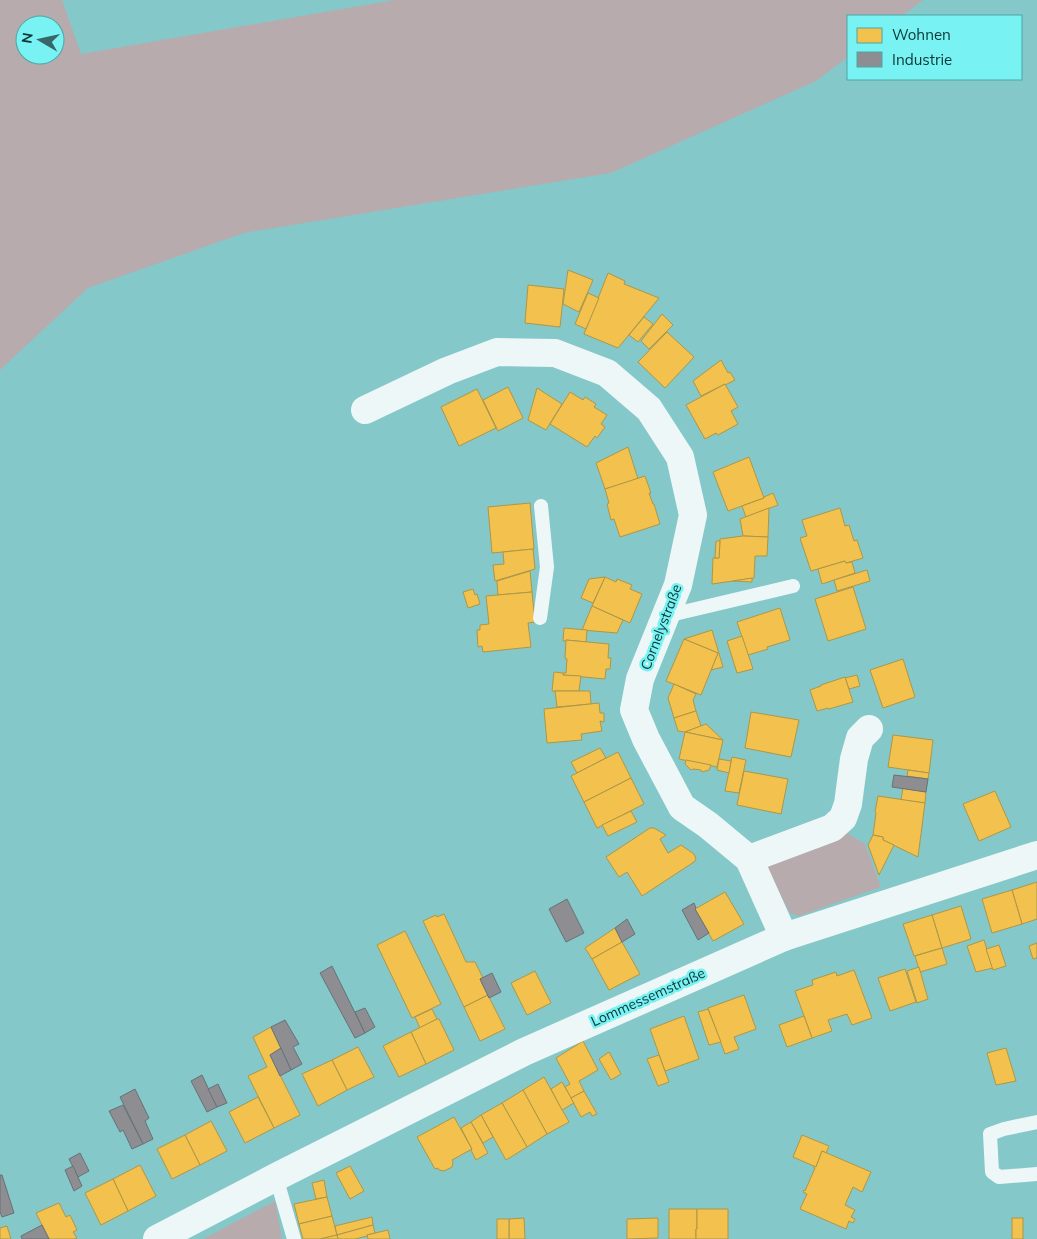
<svg xmlns="http://www.w3.org/2000/svg" width="1037" height="1239" font-family="Mulish,sans-serif">
  <style>
    .green { fill: #b8abae; fill-rule: evenodd }
    .homes { fill: #f2c14e; stroke: #ad9746 }
    .industry { fill: #8d8d92; stroke: #667376 }
    .lines { fill: none; stroke-linecap: round; stroke-linejoin: round }
    .lane { stroke: #edf7f7; stroke-width: 14 }
    .street { stroke: #edf7f7; stroke-width: 28 }
    .labels { text-anchor: middle; stroke-width: 5; stroke-linejoin: round; paint-order: stroke }
    .street-label { font-size: 14px; fill: #0c3535; stroke: #78f2f2 }
  </style>
  <rect width="100%" height="100%" fill="#85c8c9"/>
  <!-- green -->
  <g class="green">
    <path d="M0,0h62l19,54 313,-54h529l-21,16h-54v41l-32,24 -205,92 -367,60 -156,55 -88,82zM25,25h30v30h-30z"/>
    <polygon points="847,833 865,844 881,887 799,916 790,913 766,869 769,863"/>
    <polygon points="275,1201 282,1239 203,1239"/>
  </g>
  <!-- homes -->
  <g class="homes">
    <polygon points="568,270 593,280 579,312 563,304"/>
    <polygon points="608,273 625,281 624,284 659,298 618,348 584,334"/>
    <polygon points="528,285 564,289 560,327 525,323"/>
    <polygon points="588,293 599,298 586,329 575,324"/>
    <polygon points="662,314 673,325 649,349 641,341"/>
    <polygon points="644,317 653,324 638,342 629,335"/>
    <polygon points="667,332 694,357 665,388 638,362"/>
    <polygon points="721,360 728,373 730,372 735,380 725,385 725,384 701,396 693,381"/>
    <polygon points="725,384 738,407 731,411 738,424 718,435 716,433 705,439 686,405"/>
    <polygon points="508,387 523,418 498,431 483,400"/>
    <polygon points="537,388 562,404 546,430 528,420"/>
    <polygon points="477,389 496,428 459,446 441,407"/>
    <polygon points="570,392 583,400 585,397 596,404 594,407 607,415 601,424 605,427 597,438 595,436 587,447 550,424"/>
    <polygon points="628,447 638,479 605,489 596,463"/>
    <polygon points="749,457 764,498 728,511 713,472"/>
    <polygon points="645,476 651,493 649,493 653,504 654,504 660,524 620,537 614,519 611,520 607,504 609,503 605,489"/>
    <polygon points="773,493 778,505 746,517 742,506 764,498 764,497"/>
    <polygon points="530,503 534,549 492,553 488,507"/>
    <polygon points="769,508 768,537 743,536 740,519"/>
    <polygon points="840,508 845,526 849,525 854,541 857,540 863,558 846,563 845,561 811,571 800,538 807,536 802,520"/>
    <polygon points="743,536 768,537 767,556 755,556 754,578 712,584 713,558 719,558 720,539"/>
    <polygon points="716,541 720,541 719,558 715,558"/>
    <polygon points="533,549 535,569 495,581 493,565 504,564 503,552"/>
    <polygon points="845,561 846,563 852,562 855,573 822,584 818,569"/>
    <polygon points="867,570 870,581 837,591 834,580"/>
    <polygon points="530,571 532,592 498,595 497,581"/>
    <polygon points="605,577 616,582 617,579 632,585 630,589 642,594 630,623 592,606"/>
    <polygon points="605,577 593,603 581,598 589,579"/>
    <polygon points="752,578 752,582 733,581"/>
    <polygon points="853,587 866,629 828,641 815,599"/>
    <polygon points="473,589 475,595 477,594 480,604 468,608 463,592"/>
    <polygon points="532,592 535,622 528,623 531,647 483,652 482,646 478,647 477,630 480,630 480,625 489,624 486,596"/>
    <polygon points="592,606 623,620 617,633 582,630"/>
    <polygon points="780,608 790,640 767,647 768,649 748,655 737,622"/>
    <polygon points="564,628 587,630 586,642 566,640 566,641 563,641"/>
    <polygon points="712,630 723,667 711,670 718,653 684,639"/>
    <polygon points="742,636 753,669 737,673 727,641"/>
    <polygon points="684,639 718,653 701,695 666,681"/>
    <polygon points="566,640 609,644 608,658 611,658 610,669 606,669 605,679 563,675 563,673 566,673 567,659 565,658"/>
    <polygon points="903,659 915,697 883,708 870,670"/>
    <polygon points="554,672 563,673 563,675 581,676 579,691 552,691"/>
    <polygon points="857,675 860,686 849,689 845,678"/>
    <polygon points="845,677 853,702 829,709 828,708 817,711 810,690 821,686 821,685"/>
    <polygon points="674,684 696,694 693,700 696,711 674,718 668,698"/>
    <polygon points="555,691 590,691 591,704 557,707"/>
    <polygon points="599,703 600,713 604,713 604,722 600,721 602,731 581,734 582,740 547,743 544,709"/>
    <polygon points="696,711 701,726 685,732 678,731 674,718"/>
    <polygon points="751,712 799,720 791,757 745,748"/>
    <polygon points="706,724 723,740 685,732"/>
    <polygon points="685,732 723,740 717,767 679,759"/>
    <polygon points="893,735 933,740 929,773 888,767"/>
    <polygon points="600,748 606,758 577,773 571,762"/>
    <polygon points="618,752 631,778 584,802 571,776"/>
    <polygon points="732,757 746,760 739,793 725,791"/>
    <polygon points="719,759 731,761 729,773 717,770"/>
    <polygon points="686,760 711,765 709,770 702,772 701,770 693,769 691,770 685,764"/>
    <polygon points="908,770 929,773 928,779 907,776"/>
    <polygon points="744,771 788,779 781,814 737,805"/>
    <polygon points="631,778 644,804 597,828 584,802"/>
    <polygon points="903,788 926,792 925,803 901,800"/>
    <polygon points="995,791 1011,827 979,841 963,804"/>
    <polygon points="878,796 925,803 918,857 883,840 883,837 873,835 876,813 875,812"/>
    <polygon points="631,811 637,822 608,836 602,825"/>
    <polygon points="650,828 654,828 666,835 660,839 668,853 681,845 694,854 696,859 694,862 642,896 627,872 619,877 606,857"/>
    <polygon points="873,835 883,837 883,840 894,845 879,875 868,845"/>
    <polygon points="1037,882 1037,919 1022,924 1012,890"/>
    <polygon points="1012,890 1022,924 992,933 982,899"/>
    <polygon points="725,892 744,924 713,941 695,909"/>
    <polygon points="961,906 971,939 942,948 932,915"/>
    <polygon points="444,914 466,962 475,962 483,978 480,979 488,995 464,1007 423,921 436,915 437,917"/>
    <polygon points="932,915 942,948 914,956 903,924"/>
    <polygon points="615,928 622,942 592,959 585,948"/>
    <polygon points="405,931 441,1004 412,1018 377,945"/>
    <polygon points="984,940 993,968 976,972 967,946"/>
    <polygon points="622,942 640,974 609,990 592,959"/>
    <polygon points="1037,943 1037,958 1033,959 1029,946"/>
    <polygon points="999,945 1006,966 993,970 986,949"/>
    <polygon points="942,948 947,964 920,972 915,956"/>
    <polygon points="919,967 928,999 917,1003 907,971"/>
    <polygon points="905,969 916,1002 890,1011 878,978"/>
    <polygon points="854,970 872,1018 852,1025 847,1014 828,1020 832,1031 812,1038 795,991 813,985 812,980 836,972 837,976"/>
    <polygon points="535,971 551,1003 527,1015 511,983"/>
    <polygon points="488,995 505,1029 480,1041 464,1007"/>
    <polygon points="744,995 756,1029 734,1037 739,1049 725,1054 708,1008"/>
    <polygon points="432,1009 437,1019 420,1028 415,1017"/>
    <polygon points="708,1009 721,1042 709,1045 698,1012"/>
    <polygon points="684,1016 699,1059 665,1071 650,1029"/>
    <polygon points="804,1016 812,1038 787,1047 779,1025"/>
    <polygon points="437,1019 439,1019 454,1050 426,1064 411,1032"/>
    <polygon points="271,1027 281,1048 270,1055 300,1115 274,1128 248,1076 267,1067 253,1037"/>
    <polygon points="411,1032 426,1064 399,1077 383,1046"/>
    <polygon points="583,1041 598,1070 579,1081 584,1091 571,1098 565,1087 570,1084 556,1058"/>
    <polygon points="358,1047 374,1077 347,1090 332,1060"/>
    <polygon points="1006,1048 1016,1081 996,1085 987,1053"/>
    <polygon points="609,1052 621,1074 611,1080 599,1059"/>
    <polygon points="659,1055 669,1082 658,1086 647,1059"/>
    <polygon points="332,1060 347,1090 318,1106 302,1074"/>
    <polygon points="544,1077 569,1122 547,1134 523,1090"/>
    <polygon points="562,1082 574,1103 562,1110 551,1089"/>
    <polygon points="523,1090 547,1134 527,1147 502,1103"/>
    <polygon points="584,1091 597,1114 592,1116 590,1112 581,1117 571,1098"/>
    <polygon points="258,1097 274,1128 245,1143 229,1112"/>
    <polygon points="502,1103 527,1147 506,1160 481,1115"/>
    <polygon points="481,1115 493,1137 483,1143 471,1122"/>
    <polygon points="454,1117 472,1149 452,1160 453,1162 452,1167 444,1171 439,1170 438,1168 435,1169 417,1137"/>
    <polygon points="211,1121 227,1151 200,1165 185,1135"/>
    <polygon points="471,1122 488,1153 476,1160 471,1150 472,1149 461,1128"/>
    <polygon points="185,1135 200,1165 172,1179 157,1149"/>
    <polygon points="802,1135 829,1146 826,1153 822,1151 816,1167 793,1157"/>
    <polygon points="822,1151 871,1172 862,1192 853,1187 845,1205 855,1210 851,1217 855,1219 853,1223 849,1221 846,1229 800,1209 807,1194 803,1192 804,1190 805,1191 815,1168 814,1168 814,1166 816,1167"/>
    <polygon points="140,1165 156,1196 128,1211 113,1179"/>
    <polygon points="350,1166 364,1191 350,1199 336,1173"/>
    <polygon points="113,1179 128,1211 101,1225 85,1193"/>
    <polygon points="324,1180 327,1197 316,1199 312,1183"/>
    <polygon points="327,1197 332,1216 299,1224 294,1204"/>
    <polygon points="59,1203 66,1217 70,1215 77,1230 73,1232 77,1238 74,1239 49,1239 36,1213"/>
    <polygon points="669,1209 697,1209 697,1229 696,1229 696,1239 669,1239"/>
    <polygon points="697,1209 728,1209 728,1239 696,1239 696,1229 697,1229"/>
    <polygon points="332,1216 337,1235 320,1239 303,1239 299,1224"/>
    <polygon points="372,1217 373,1225 337,1235 335,1226"/>
    <polygon points="524,1218 525,1239 509,1239 509,1219"/>
    <polygon points="658,1218 658,1238 627,1239 627,1219"/>
    <rect x="1012" y="1218" width="11" height="21"/>
    <rect x="497" y="1219" width="12" height="20"/>
    <polygon points="373,1225 375,1233 367,1235 367,1236 355,1239 338,1239 337,1235"/>
    <polygon points="7,1226 11,1239 0,1239 0,1228"/>
    <polygon points="388,1230 390,1239 368,1239 367,1235"/>
    <polygon points="337,1235 338,1239 320,1239"/>
  </g>
  <!-- industry -->
  <g class="industry">
    <polygon points="894,775 928,779 926,792 892,787"/>
    <polygon points="567,899 584,933 566,942 549,909"/>
    <polygon points="694,903 696,908 695,909 709,933 698,940 682,910"/>
    <polygon points="627,919 635,934 622,942 615,928"/>
    <polygon points="332,966 365,1033 355,1038 320,973"/>
    <polygon points="492,973 501,992 489,998 480,979"/>
    <polygon points="365,1008 375,1027 365,1033 355,1012"/>
    <polygon points="285,1020 299,1044 293,1047 302,1064 291,1070 271,1027"/>
    <polygon points="281,1048 291,1070 280,1076 270,1055"/>
    <polygon points="202,1075 217,1107 207,1112 191,1081"/>
    <polygon points="218,1084 227,1103 217,1107 208,1089"/>
    <polygon points="135,1089 149,1118 145,1121 153,1139 143,1144 120,1097"/>
    <polygon points="123,1105 143,1144 132,1149 123,1130 120,1132 109,1111"/>
    <polygon points="80,1153 89,1171 78,1177 69,1159"/>
    <polygon points="73,1166 82,1186 74,1191 65,1170"/>
    <polygon points="0,1175 2,1175 14,1213 2,1217 0,1212"/>
    <polygon points="42,1225 49,1239 22,1239 21,1236"/>
  </g>
  <g class="lines">
    <!-- lane -->
    <g class="lane">
      <polyline points="666,616 793,586"/>
      <polyline points="540,618 547,567 541,506"/>
      <polyline points="1037,1122 1004,1129 990,1134 992,1172 999,1177 1037,1174"/>
      <polyline points="276,1177 294,1239"/>
    </g>
    <!-- street -->
    <g class="street">
      <polyline points="365,410 447,371 497,352 555,353 607,373 649,409 680,457 693,515 678,585 640,679 634,710 646,739 682,807 708,825 749,859 784,937"/>
      <polyline points="749,859 832,828 843,818 848,804 854,759 860,738 869,729"/>
      <polyline points="157,1239 276,1177 524,1052 784,937 1037,855"/>
    </g>
  </g>
  <g class="labels">
    <!-- street labels -->
    <g class="street-label">
      <text transform="translate(661 627) rotate(-69)" y="5">Cornelystraße</text>
      <text transform="translate(648 997) rotate(-24)" y="5">Lommessemstraße</text>
    </g>
  </g>
  <!-- legend -->
  <rect x="847" y="15" width="175" height="65" fill="#78f2f2" stroke="#4da6a6"/>
  <rect x="857" y="28" width="25" height="15" fill="#f2c14e" stroke="#4da6a6"/>
  <text x="892" y="40" font-size="15" fill="#0c3535">Wohnen</text>
  <rect x="857" y="52" width="25" height="15" fill="#8d8d92" stroke="#4da6a6"/>
  <text x="892" y="65" font-size="15" fill="#0c3535">Industrie</text>
  <!-- north arrow -->
  <g transform="translate(40 40) rotate(279)"><circle r="24" fill="#78f2f2" stroke="#4da6a6"/>
  <path d="M0-4L9 19L0 12L-9 19Z" fill="#366869"/>
  <text y="-8" font-size="14" font-weight="bold" text-anchor="middle" fill="#0c3535">N</text>
  </g>
</svg>
